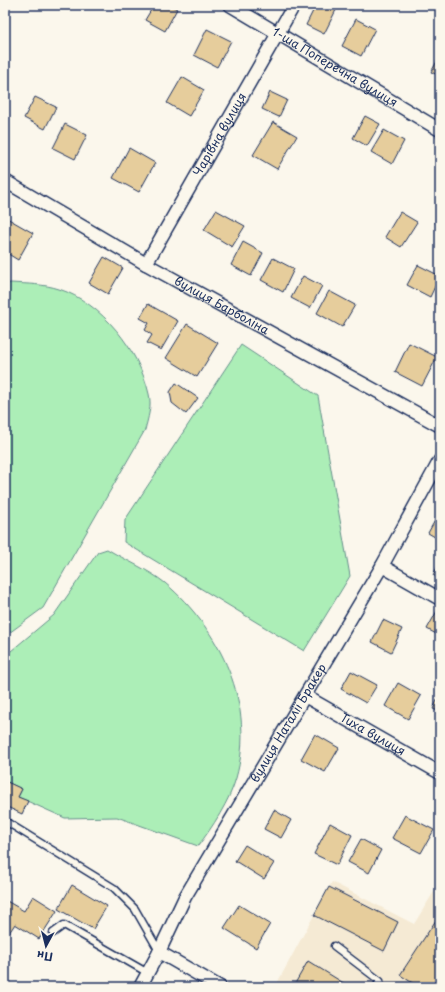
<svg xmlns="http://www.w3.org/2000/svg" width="445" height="992" font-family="'Playpen Sans',sans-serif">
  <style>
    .built { fill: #f5ead4 }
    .green { fill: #aceeb7; stroke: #648e8a }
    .building { fill: #e6cd9c; stroke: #1b2f5e }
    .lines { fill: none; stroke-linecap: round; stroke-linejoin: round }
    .lane-casing { stroke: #1b2f5e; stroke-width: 9 }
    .street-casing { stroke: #1b2f5e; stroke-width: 15 }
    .lane { stroke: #fbf7ec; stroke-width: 6 }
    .street { stroke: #fbf7ec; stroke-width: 12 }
    .labels { text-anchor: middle; stroke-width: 3; stroke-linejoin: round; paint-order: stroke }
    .street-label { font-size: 12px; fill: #1b2f5e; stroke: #fbf7ec }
  </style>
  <rect width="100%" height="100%" fill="#fbf7ec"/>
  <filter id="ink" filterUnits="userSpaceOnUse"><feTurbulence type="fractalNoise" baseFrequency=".025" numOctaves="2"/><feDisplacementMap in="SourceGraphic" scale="8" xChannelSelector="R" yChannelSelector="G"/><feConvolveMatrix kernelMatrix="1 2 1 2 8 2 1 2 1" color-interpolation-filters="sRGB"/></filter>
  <g filter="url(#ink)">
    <!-- built -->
    <polygon class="built" points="332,882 414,924 440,882 440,987 275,987"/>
    <!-- green -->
    <g class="green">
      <path d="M11,283c16,1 33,1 48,6 43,14 80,61 90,105 3,12 -1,24 -4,36l-102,178 -38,28v-352z"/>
      <polygon points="241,345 318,396 350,576 304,651 124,542 125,520"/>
      <path d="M107,549c18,11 42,21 58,34 55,46 92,123 71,195 -6,22 -24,50 -38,68l-81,-29 -52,1 -47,-21 4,-8 -17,-8v-125l49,-41 44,-63z"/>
    </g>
    <!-- building -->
    <g class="building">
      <polygon points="154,5 170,5 177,9 165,31 145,20"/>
      <polygon points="316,5 331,5 337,8 324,34 306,25"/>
      <polygon points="356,19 375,29 361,56 342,46"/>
      <polygon points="207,29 231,41 217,67 194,55"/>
      <polygon points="440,56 440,76 431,72"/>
      <polygon points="182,77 204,90 189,116 167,103"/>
      <polygon points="270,92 287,100 279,117 262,109"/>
      <polygon points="35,97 56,107 45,129 24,118"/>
      <polygon points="365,116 380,124 367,146 353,138"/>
      <polygon points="273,122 297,136 277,169 253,155"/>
      <polygon points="65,124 87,135 75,159 53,148"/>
      <polygon points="384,130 404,141 392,164 371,152"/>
      <polygon points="129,148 155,163 139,192 113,178"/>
      <polygon points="216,210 245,226 232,247 204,230"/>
      <polygon points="400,212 417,222 401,247 385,237"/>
      <polygon points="440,214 440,226 435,223"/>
      <polygon points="5,217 33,233 18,260 5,252"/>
      <polygon points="243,242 263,253 251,276 231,265"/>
      <polygon points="104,257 123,268 108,294 89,283"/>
      <polygon points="273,258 294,269 283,292 261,280"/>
      <polygon points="418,265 440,276 430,297 407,285"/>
      <polygon points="303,276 322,286 310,308 291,298"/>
      <polygon points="329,291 355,305 342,327 317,313"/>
      <polygon points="148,304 178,321 161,350 147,343 152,335 145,330 149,323 140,318"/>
      <polygon points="187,324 218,343 197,377 166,358"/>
      <polygon points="409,343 437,357 422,386 395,372"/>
      <polygon points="176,383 198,398 186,414 172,403 170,392"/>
      <polygon points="438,515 440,516 440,540 428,533"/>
      <polygon points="440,562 440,579 433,575"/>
      <polygon points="437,611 440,613 440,636 427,629"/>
      <polygon points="383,620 402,629 391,652 372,642"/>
      <polygon points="351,671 377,685 366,703 341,689"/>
      <polygon points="398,683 421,696 408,719 385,706"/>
      <polygon points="440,694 440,712 433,709"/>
      <polygon points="315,734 339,748 325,772 301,759"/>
      <polygon points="5,781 22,789 18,797 28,801 22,814 5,806"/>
      <polygon points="274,810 291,820 281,838 264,829"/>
      <polygon points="405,815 434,830 421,853 392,838"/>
      <polygon points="330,823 352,835 337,865 314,854"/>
      <polygon points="361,839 381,850 369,873 348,862"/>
      <polygon points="245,845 274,863 264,879 235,861"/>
      <polygon points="72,885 107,906 93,929 58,909"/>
      <polygon points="329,887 398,922 384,951 314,915"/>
      <polygon points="33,896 57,911 39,939 15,924 9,933 5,930 5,900 24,911"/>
      <polygon points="239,905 270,924 256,948 224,928"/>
      <polygon points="440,914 440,987 419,987 400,975"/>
      <polygon points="308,961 350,987 293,987"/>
    </g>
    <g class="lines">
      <!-- lane casing -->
      <g class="lane-casing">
        <g id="lane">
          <polyline points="5,821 114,888 135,909 159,951"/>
          <polyline points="53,933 64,925 148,973"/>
          <polyline points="334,946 380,981 376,987"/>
        </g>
      </g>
      <!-- street casing -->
      <g class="street-casing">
        <g id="street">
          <path id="s1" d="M230,5l210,125"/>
          <path id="s2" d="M5,181l141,83 294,162"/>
          <path id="s3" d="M146,264l148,-259"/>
          <polyline points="382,566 440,599"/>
          <path id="s4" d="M305,696l135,77"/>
          <polyline points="159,952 220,987"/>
          <path id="s5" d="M140,987l19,-35 26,-55 197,-331 58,-106"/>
        </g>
      </g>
      <!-- lane -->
      <use href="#lane" class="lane"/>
      <!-- street -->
      <use href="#street" class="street"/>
    </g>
  </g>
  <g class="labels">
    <!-- street labels -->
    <g class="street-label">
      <text dy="4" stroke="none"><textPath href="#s1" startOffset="122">1-ша Поперечна вулиця</textPath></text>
      <text dy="4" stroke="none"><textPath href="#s3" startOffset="149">Чарівна вулиця</textPath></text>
      <text dy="4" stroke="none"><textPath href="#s2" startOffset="250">вулиця Барболіна</textPath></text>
      <text dy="4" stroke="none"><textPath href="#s5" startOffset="303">вулиця Наталії Бракер</textPath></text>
      <text dy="4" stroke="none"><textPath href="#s4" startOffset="78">Тиха вулиця</textPath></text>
    </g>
  </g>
  <!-- margin -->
  <rect width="445" height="992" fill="none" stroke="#fbf7ec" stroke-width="20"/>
  <rect x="10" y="10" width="425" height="972" fill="none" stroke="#1b2f5e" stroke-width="1.5" filter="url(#ink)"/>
  <!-- north arrow -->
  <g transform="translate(46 946) rotate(187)" stroke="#fbf7ec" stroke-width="3" paint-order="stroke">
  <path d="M0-3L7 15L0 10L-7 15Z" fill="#1b2f5e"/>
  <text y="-6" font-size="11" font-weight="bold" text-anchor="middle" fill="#1b2f5e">Пн</text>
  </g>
</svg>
